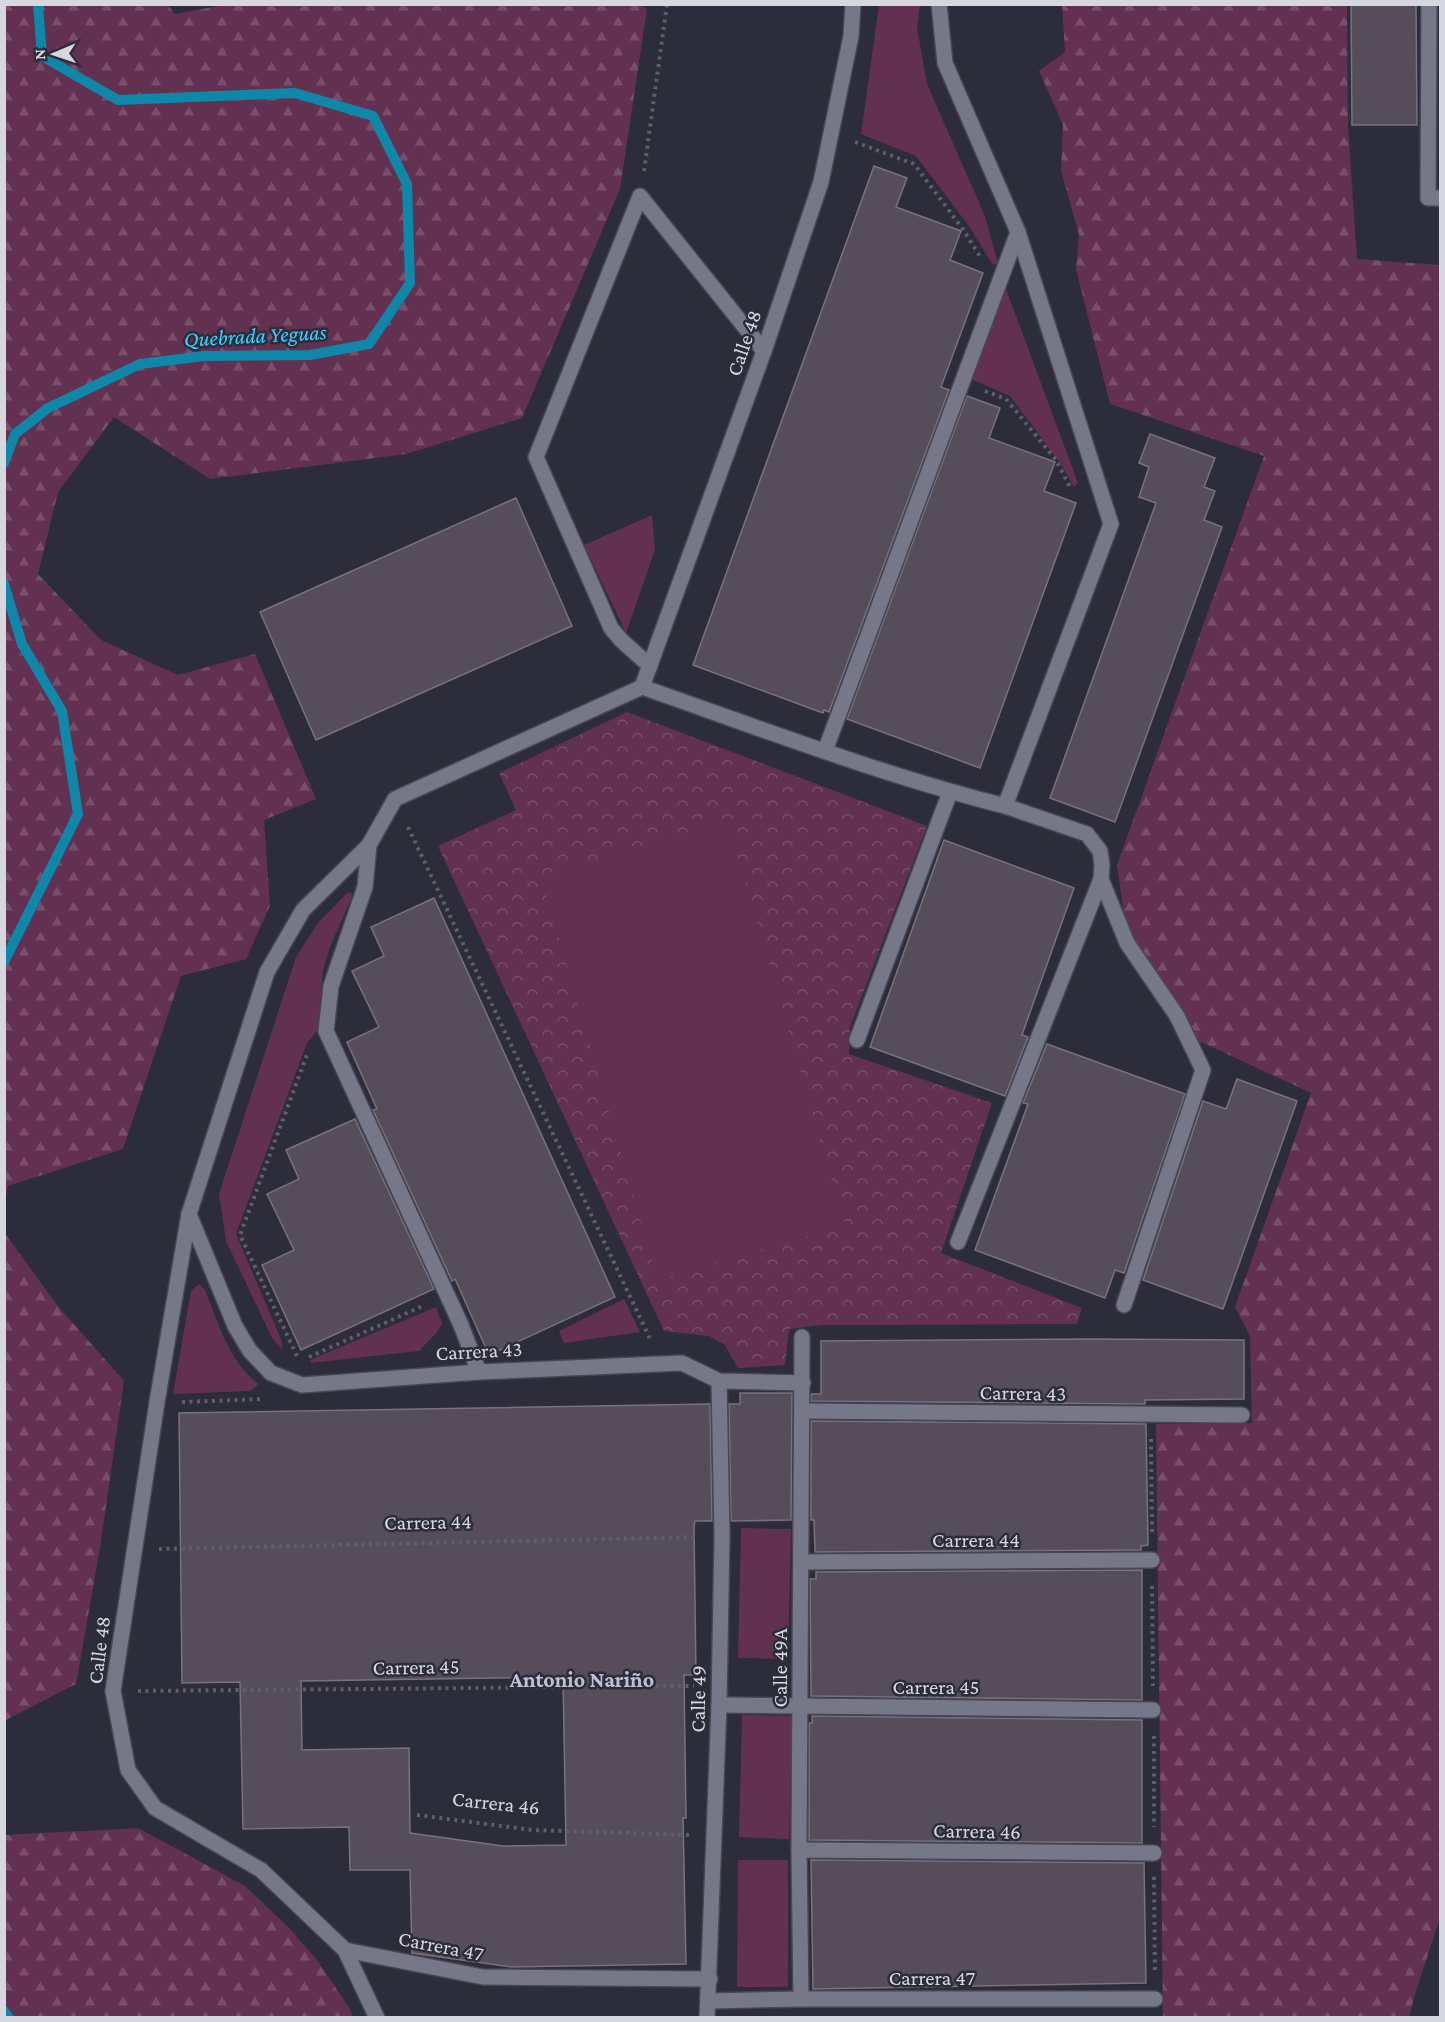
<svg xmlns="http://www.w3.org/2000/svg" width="1445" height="2022" font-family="'Crimson Pro',serif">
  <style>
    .forest { fill: url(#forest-firs) }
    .park { fill: url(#park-crowns) }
    .garden { fill: #623151 }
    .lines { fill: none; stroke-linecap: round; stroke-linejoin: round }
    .stream { stroke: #0e87a8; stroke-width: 10 }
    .building { fill: #564d5b; stroke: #7a7180; stroke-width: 1.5; fill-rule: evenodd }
    .minor-casing { stroke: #474753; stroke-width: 18 }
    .path { stroke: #5f5f6c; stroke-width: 4; stroke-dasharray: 3 4.5; stroke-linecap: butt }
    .minor { stroke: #767788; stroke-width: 15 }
    .labels { text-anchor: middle; stroke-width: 5; stroke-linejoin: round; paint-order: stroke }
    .street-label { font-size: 21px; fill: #d7d7e0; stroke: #2c2c3a }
    .water-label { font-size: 22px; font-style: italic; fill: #3cd0fe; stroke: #2c2c3a }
    .neighbourhood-label { font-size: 22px; font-weight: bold; fill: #bfc0d2; stroke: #2c2c3a }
  </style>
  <defs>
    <pattern id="forest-firs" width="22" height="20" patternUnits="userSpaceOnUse" patternTransform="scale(1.5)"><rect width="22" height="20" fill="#623151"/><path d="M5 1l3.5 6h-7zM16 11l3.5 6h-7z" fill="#784e6a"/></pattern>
    <pattern id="park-crowns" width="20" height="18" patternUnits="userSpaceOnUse" patternTransform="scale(1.5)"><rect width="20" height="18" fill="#623151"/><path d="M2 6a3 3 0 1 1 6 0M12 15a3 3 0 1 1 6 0" fill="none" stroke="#784e6a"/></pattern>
  </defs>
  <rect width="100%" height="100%" fill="#2c2c3a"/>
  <!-- forest -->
  <g class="forest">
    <polygon points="224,5 639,4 647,9 620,189 522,418 406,454 210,479 114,417 58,492 38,574 101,640 178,675 255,654 316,799 264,820 270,906 246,959 181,976 123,1149 8,1186 5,1202 5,5 168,5 175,14"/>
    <polygon points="1062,5 1347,5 1348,126 1357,259 1440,265 1440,1918 1415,1994 1409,2017 1163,2017 1156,1424 1252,1423 1250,1336 1235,1307 1311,1093 1184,1034 1128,943 1117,865 1264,456 1110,404 1076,269 1079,235 1061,170 1063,125 1039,71 1065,52"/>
    <polygon points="4,1232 57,1305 124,1381 100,1548 76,1684 6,1720"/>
    <polygon points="138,1828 245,1886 290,1929 317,1960 350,2009 353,2017 5,2017 5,1835"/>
  </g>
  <!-- park -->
  <polygon class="park" points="627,712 927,826 850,1027 849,1054 992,1103 941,1253 1082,1308 1077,1324 822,1325 789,1329 785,1365 738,1368 725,1345 709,1336 664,1331 438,846 516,810 499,773"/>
  <!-- garden -->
  <g class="garden">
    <polygon points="879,5 920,5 917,27 927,84 985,216 998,263 993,265 969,226 916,156 861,134"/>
    <polygon points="1006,289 1078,483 1074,487 1060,463 1010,396 969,378"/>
    <polygon points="652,515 655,550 626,633 584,545"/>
    <polygon points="728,822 845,1225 658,1280 541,877"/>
    <polygon points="351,892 352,897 330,947 323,970 318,1030 307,1043 236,1234 281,1339 283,1350 272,1338 226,1241 219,1194 296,957 318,923 347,893"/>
    <path d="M199,1284l6,6c12,30 26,76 54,94l-9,7 -77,3 18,-103z"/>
    <polygon points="624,1299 640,1332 564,1343 559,1331"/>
    <polygon points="436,1307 442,1324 436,1333 419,1351 311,1363 310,1360"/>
    <polygon points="741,1528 791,1529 788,1659 738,1658"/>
    <polygon points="742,1715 792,1716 789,1839 739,1837"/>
    <polygon points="738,1860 788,1860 788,1987 737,1987"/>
  </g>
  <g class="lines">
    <!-- stream -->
    <g class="stream">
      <polyline points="4,463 15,434 48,408 140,364 204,356 310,355 369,344 410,283 407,184 373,116 295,93 118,100 42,56 38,4"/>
      <polyline points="4,584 22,644 62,711 78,814 4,962"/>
      <polyline points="4,2011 9,2018"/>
    </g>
  </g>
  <!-- building -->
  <g class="building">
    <polygon points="1351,4 1416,4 1417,125 1352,125"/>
    <polygon points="874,166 907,178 896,207 961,231 950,260 983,273 941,387 949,390 829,712 824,710 823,713 693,665"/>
    <polygon points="967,396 1000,408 989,438 1055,462 1044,491 1076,503 980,768 847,719"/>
    <polygon points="1150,434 1215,458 1204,487 1215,491 1204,520 1222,527 1115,822 1050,798 1156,503 1139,497 1149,467 1139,463"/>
    <polygon points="516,498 572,626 316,740 260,612"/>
    <polygon points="944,840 1074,888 1022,1035 1028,1037 1005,1096 870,1047"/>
    <polygon points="434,898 615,1297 489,1355 455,1279 452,1281 373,1110 377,1109 347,1042 379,1027 352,971 384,956 371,927"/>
    <polygon points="1047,1044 1185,1094 1124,1273 1115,1270 1105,1298 975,1250 1028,1104 1023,1103"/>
    <polygon points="1237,1079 1297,1101 1223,1309 1143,1280 1203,1101 1226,1109"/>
    <polygon points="355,1119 434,1289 301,1350 262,1265 294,1250 267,1194 299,1179 286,1150"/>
    <polygon points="1092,1339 1244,1340 1244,1399 1145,1400 1145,1404 811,1401 811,1394 821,1394 821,1341"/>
    <polygon points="740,1393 792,1393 791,1520 731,1521 729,1404 740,1404"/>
    <path d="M710,1404l2,117h-17l-1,5 2,149h-12l2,143h-3l3,146 -175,3 -99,-14 -2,-83h-60l-1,-43 -106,2 -3,-147 -58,1 -3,-270zM563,1677l3,168 -63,1 -93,-13 -1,-85 -107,2 -1,-69z"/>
    <polygon points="811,1421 1146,1424 1148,1545 1141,1546 1141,1550 815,1552 814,1520 811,1520"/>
    <polygon points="1142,1570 1142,1700 811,1696 810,1579 816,1579 816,1572"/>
    <polygon points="812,1716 1142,1720 1142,1843 809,1840 809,1723 812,1723"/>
    <polygon points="811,1860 1144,1863 1146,1983 813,1989"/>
  </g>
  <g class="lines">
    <!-- minor casing -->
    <g class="minor-casing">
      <g id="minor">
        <polyline points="1429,4 1428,198 1440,198"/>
        <polyline points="650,666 621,640 611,628 536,457 640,196 764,351"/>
        <polyline points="642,687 764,351 821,182 851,36 853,4"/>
        <polyline points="825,751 1018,232"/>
        <polyline points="1005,806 1087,834 1100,851 1102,865 1101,879 1127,943 1177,1016 1203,1070 1124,1305"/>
        <polyline points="369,845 365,887 331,986 326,1031 461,1325 479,1372"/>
        <polyline points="857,1040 950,792"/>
        <polyline points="189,1214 235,1326 250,1351 271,1373 302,1385 479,1372 682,1363 719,1381 803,1383"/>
        <polyline points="958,1242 1101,879"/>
        <polyline points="803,1411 1242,1415"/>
        <polyline points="801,1562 1152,1560"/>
        <polyline points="719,1705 1153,1710"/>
        <polyline points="799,1850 1154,1853"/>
        <polyline points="345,1950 483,1977 710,1979"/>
        <polyline points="801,1999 799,1850 802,1337"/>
        <polyline points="709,2001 801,1999 1155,1999"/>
        <path d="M377,2018l-32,-68 -84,-80 -106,-62 -27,-38 -15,-79 44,-289 32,-188 78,-242 36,-62 66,-65 26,-46 247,-112c120,42 240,88 363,119l106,-282 -93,-292 -73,-169 -6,-59"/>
        <polyline points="707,2018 719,1705 722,1536 719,1381"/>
      </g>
    </g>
    <!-- path -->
    <g class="path">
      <polyline points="855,142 914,164 962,228 981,258"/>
      <polyline points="644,171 667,4"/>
      <polyline points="985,391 1006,399 1056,460 1071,489"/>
      <polyline points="408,827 651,1341"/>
      <polyline points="297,1356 240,1235 308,1052"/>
      <polyline points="309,1357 425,1305"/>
      <polyline points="182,1402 264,1399"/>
      <polyline points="1151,1439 1152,1536"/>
      <polyline points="159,1549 697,1537"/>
      <polyline points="1152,1586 1153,1686"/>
      <polyline points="138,1691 694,1686"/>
      <polyline points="1154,1736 1154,1827"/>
      <polyline points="417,1815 532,1830 689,1835"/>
      <polyline points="1154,1877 1155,1974"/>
    </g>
    <!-- minor -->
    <use href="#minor" class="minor"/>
  </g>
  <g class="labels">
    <!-- street labels -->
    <g class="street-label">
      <text transform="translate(744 343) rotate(-71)" y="7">Calle 48</text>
      <text transform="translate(479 1351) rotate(-3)" y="7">Carrera 43</text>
      <text transform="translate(1023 1393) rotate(1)" y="7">Carrera 43</text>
      <text transform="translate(428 1522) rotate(-1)" y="7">Carrera 44</text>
      <text x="976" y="1547">Carrera 44</text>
      <text transform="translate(99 1650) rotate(-83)" y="7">Calle 48</text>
      <text transform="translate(416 1667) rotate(-1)" y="7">Carrera 45</text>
      <text transform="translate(780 1668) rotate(-90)" y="7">Calle 49A</text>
      <text x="936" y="1694">Carrera 45</text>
      <text transform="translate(698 1699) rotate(-89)" y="7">Calle 49</text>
      <text transform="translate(496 1803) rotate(6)" y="7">Carrera 46</text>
      <text transform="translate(977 1831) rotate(1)" y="7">Carrera 46</text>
      <text transform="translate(441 1946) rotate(11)" y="7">Carrera 47</text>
      <text x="932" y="1985">Carrera 47</text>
    </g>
    <!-- water labels -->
    <g class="water-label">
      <text transform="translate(255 335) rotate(-3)" y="8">Quebrada Yeguas</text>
    </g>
    <!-- neighbourhood labels -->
    <g class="neighbourhood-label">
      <text x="582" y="1687">Antonio Nariño</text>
    </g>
  </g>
  <!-- border -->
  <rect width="1445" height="2022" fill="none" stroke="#d7d7e0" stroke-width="12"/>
  <!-- north arrow -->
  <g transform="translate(54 54) rotate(268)" stroke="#2c2c3a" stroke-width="4.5" paint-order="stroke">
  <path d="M0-4.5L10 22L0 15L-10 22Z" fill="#d7d7e0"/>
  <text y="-9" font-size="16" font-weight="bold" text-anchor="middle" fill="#d7d7e0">N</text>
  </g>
</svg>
